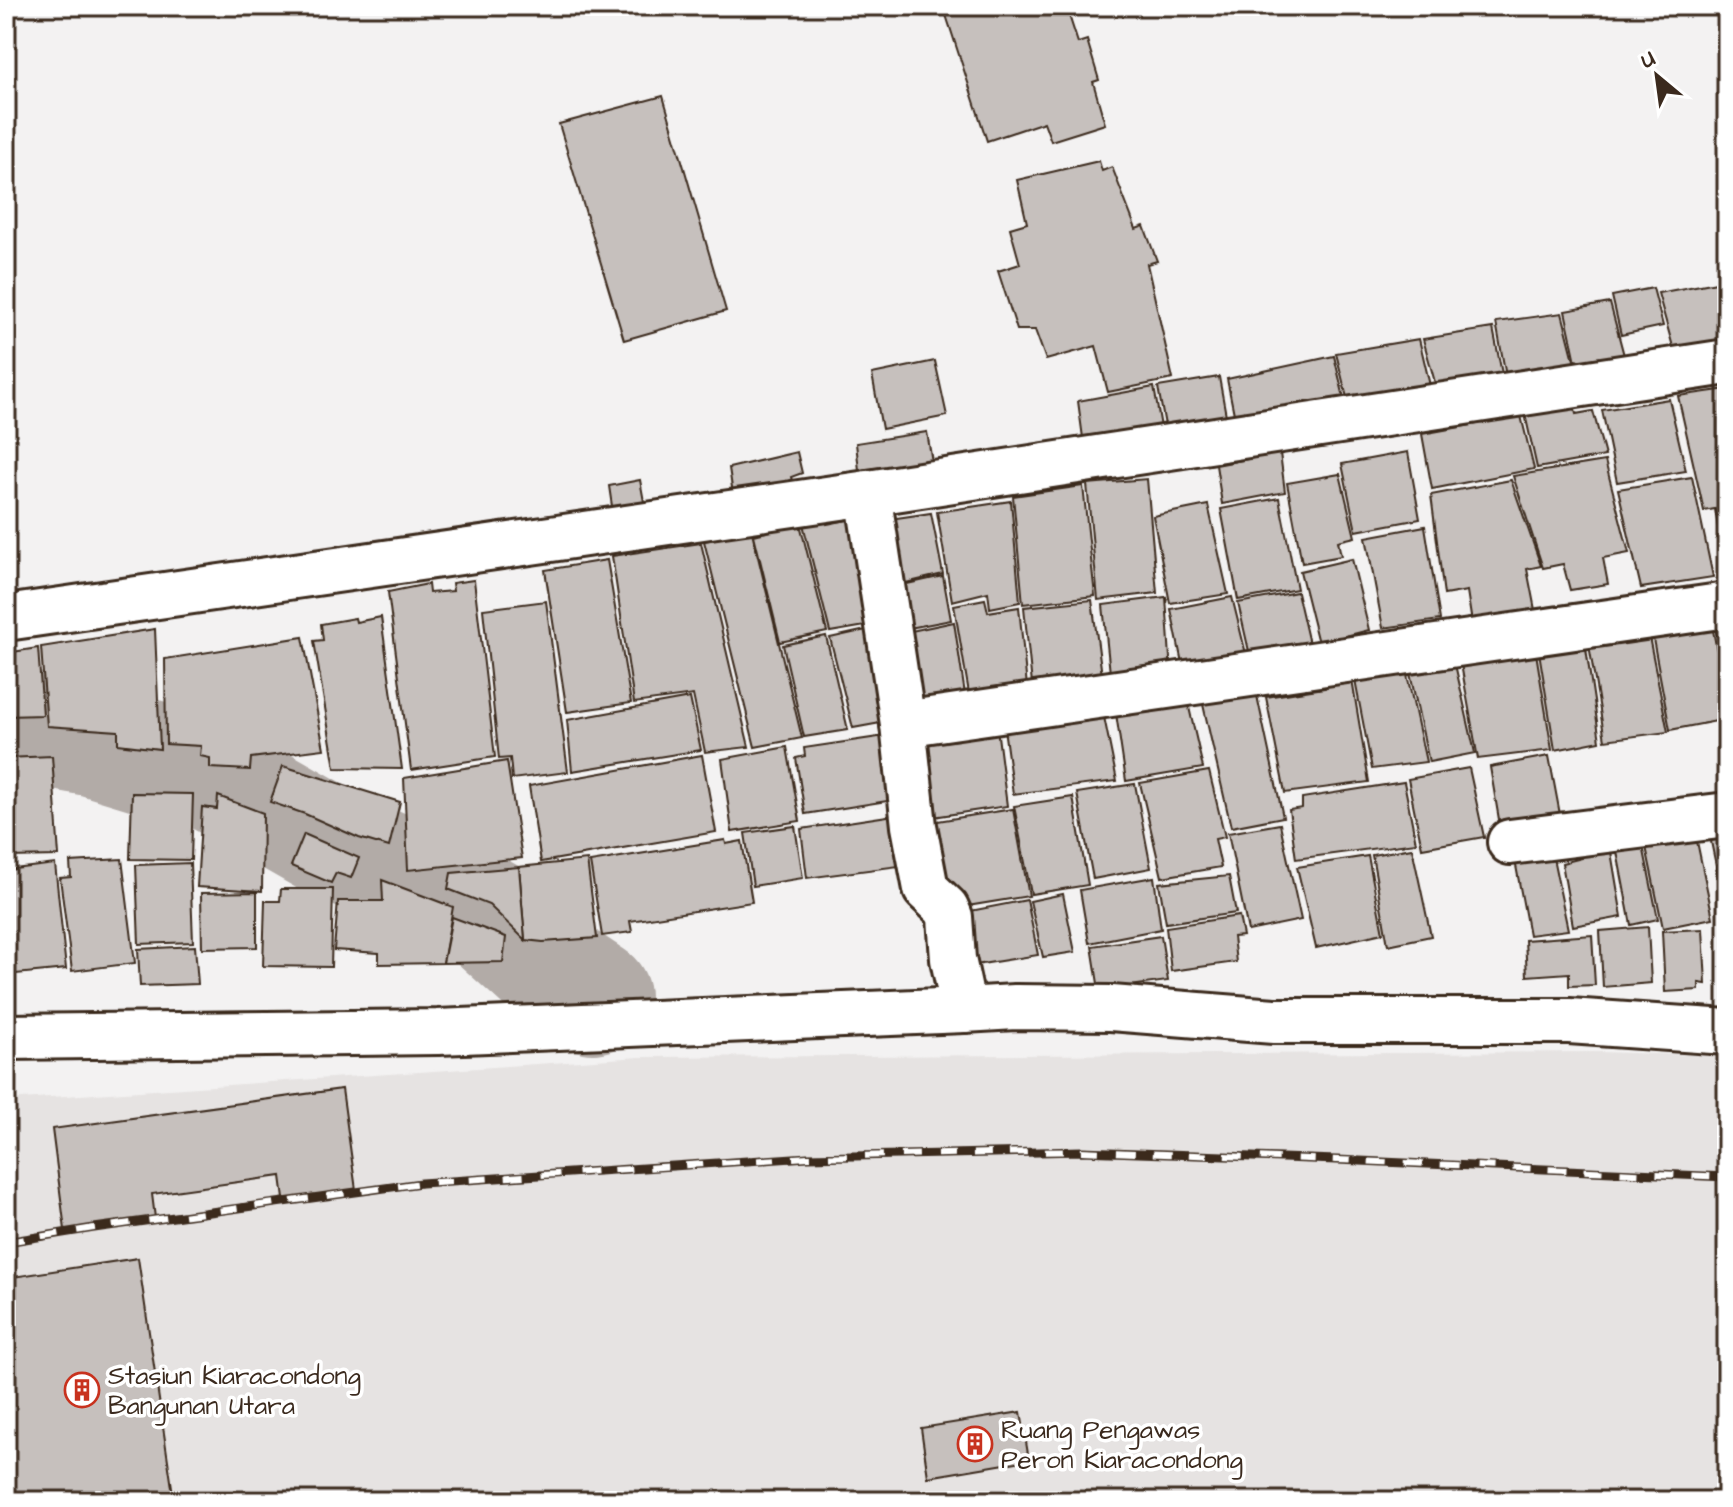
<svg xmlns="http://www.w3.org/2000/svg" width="1733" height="1507" font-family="'Architects Daughter',sans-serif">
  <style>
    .built { fill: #e6e3e2 }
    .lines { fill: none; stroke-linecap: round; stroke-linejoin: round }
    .river { stroke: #b2aba7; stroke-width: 114 }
    .building { fill: #c6c0bd; stroke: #3b2a1e; stroke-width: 2 }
    .street-casing { stroke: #3b2a1e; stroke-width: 50 }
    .street { stroke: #fff; stroke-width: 44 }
    .rail-casing { stroke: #3b2a1e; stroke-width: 9 }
    .rail { stroke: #fff; stroke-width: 6; stroke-dasharray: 18; stroke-linecap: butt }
    .labels { text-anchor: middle; stroke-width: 7; stroke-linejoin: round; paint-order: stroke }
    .poi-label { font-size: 26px; fill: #3b2a1e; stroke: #fff; text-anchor: start }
  </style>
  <rect width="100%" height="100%" fill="#f3f2f2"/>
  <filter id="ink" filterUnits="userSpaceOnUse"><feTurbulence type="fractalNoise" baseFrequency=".0125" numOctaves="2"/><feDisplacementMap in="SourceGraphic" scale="16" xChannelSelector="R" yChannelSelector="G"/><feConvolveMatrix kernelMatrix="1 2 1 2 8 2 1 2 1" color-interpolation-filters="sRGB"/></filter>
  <g filter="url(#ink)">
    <!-- built -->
    <polygon class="built" points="1599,1052 1727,1056 1727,1501 6,1501 6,1100 640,1057"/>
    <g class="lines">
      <!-- river -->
      <polyline class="river" points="6,724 95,740 217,777 329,841 488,914 543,964 593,997"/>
    </g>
    <!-- building -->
    <g class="building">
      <polygon points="974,6 1066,6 1078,43 1087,40 1099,80 1093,82 1105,124 1051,141 1044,122 987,141 946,15"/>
      <polygon points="663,96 726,311 624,340 559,124"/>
      <polygon points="1099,161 1102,171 1112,167 1136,229 1144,226 1157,261 1147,264 1173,379 1108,392 1096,346 1046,360 1035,330 1017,330 998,271 1020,264 1010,228 1027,223 1017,180"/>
      <polygon points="1727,280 1727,344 1675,354 1658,293"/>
      <polygon points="1653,288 1663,326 1621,335 1612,296"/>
      <polygon points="1610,303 1626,363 1578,371 1565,311"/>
      <polygon points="1562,313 1577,372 1507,382 1496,322"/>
      <polygon points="1493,328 1503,379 1436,386 1423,339"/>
      <polygon points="1419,339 1431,390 1348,402 1336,353"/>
      <polygon points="1334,356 1345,402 1235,419 1227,379"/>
      <polygon points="935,361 947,416 882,429 872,374"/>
      <polygon points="1219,377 1227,421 1166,431 1158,387"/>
      <polygon points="1154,387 1162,433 1083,438 1078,401"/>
      <polygon points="1727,389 1727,575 1726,575 1715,509 1704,511 1678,396"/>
      <polygon points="1669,399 1686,471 1617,482 1602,410"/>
      <polygon points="1574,406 1576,414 1593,411 1605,456 1537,468 1525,414"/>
      <polygon points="1521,416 1534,469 1432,489 1422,434"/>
      <polygon points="927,432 933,468 860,479 856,443"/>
      <polygon points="797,452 802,473 791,477 793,484 733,494 729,468"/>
      <polygon points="1408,452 1420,519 1356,531 1342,464"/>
      <polygon points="1280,453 1285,492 1222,504 1216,465"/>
      <polygon points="1605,461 1629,553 1603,558 1608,584 1570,590 1563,564 1543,568 1513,476"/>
      <polygon points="1340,474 1355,537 1338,541 1341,556 1302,563 1287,483"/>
      <polygon points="1692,477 1713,577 1641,588 1618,489"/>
      <polygon points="1147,479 1157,593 1098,600 1087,484"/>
      <polygon points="640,480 645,507 613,513 609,486"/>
      <polygon points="1511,480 1541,566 1527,569 1535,610 1472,623 1467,591 1444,595 1431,495"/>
      <polygon points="1083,486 1095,596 1023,604 1013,496"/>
      <polygon points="1279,498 1297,589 1238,600 1221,509"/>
      <polygon points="1011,501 1020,602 990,608 988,592 952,601 937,512"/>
      <polygon points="1208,505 1228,594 1170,603 1153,516"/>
      <polygon points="931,513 943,574 889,587 876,521"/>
      <polygon points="825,518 827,524 857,518 883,623 830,632 803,524"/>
      <polygon points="800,524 827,632 780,642 754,535"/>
      <polygon points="1425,526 1440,620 1383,628 1366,537"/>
      <polygon points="752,532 802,738 755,747 704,541"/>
      <polygon points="701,543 749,747 705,752 693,695 634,703 612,556"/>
      <polygon points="1352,559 1369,630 1318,643 1300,571"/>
      <polygon points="607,560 631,703 567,712 545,570"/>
      <polygon points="943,576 951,620 899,630 889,588"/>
      <polygon points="474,580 495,757 411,770 388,592 428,584 429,593 453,591 452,583"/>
      <polygon points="1297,592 1310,648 1251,660 1238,603"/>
      <polygon points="1166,597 1171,674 1111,683 1103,605"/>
      <polygon points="1232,597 1248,662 1184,673 1171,609"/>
      <polygon points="985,599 988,612 1019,607 1027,687 970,699 954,605"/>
      <polygon points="1092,600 1103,683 1033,694 1024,607"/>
      <polygon points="546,601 568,772 512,779 510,758 499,759 483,609"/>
      <polygon points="1727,613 1727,692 1713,615"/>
      <polygon points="1710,615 1727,702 1727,719 1670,730 1650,623"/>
      <polygon points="381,617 402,769 335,768 314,641 323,640 321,624 355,618 356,622"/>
      <polygon points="954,622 966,701 911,710 897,634"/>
      <polygon points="1646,622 1668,732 1605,740 1587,633"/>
      <polygon points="875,628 897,720 853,728 830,638"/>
      <polygon points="155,629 160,749 118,744 118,731 47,726 41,647"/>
      <polygon points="1584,635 1600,741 1555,750 1537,640"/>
      <polygon points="826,636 848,730 804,737 783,645"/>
      <polygon points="303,637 324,749 251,758 250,770 210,768 210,758 200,756 201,746 166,744 165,659"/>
      <polygon points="1534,641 1552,750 1478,759 1459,653"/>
      <polygon points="38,648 43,715 6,716 6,653"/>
      <polygon points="1452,651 1475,753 1429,762 1407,659"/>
      <polygon points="1404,661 1426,762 1372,769 1353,670"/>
      <polygon points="1350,668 1369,782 1285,793 1266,697 1325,688 1323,671"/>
      <polygon points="1185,690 1203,768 1126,781 1114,700"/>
      <polygon points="1256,691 1283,817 1231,827 1202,700"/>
      <polygon points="690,698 701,750 572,771 567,720"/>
      <polygon points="1102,707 1117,781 1013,794 1003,721"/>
      <polygon points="996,720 1007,806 926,818 915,733"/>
      <polygon points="892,735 900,799 805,814 796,758 805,756 804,748"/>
      <polygon points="787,747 800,821 732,832 722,759"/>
      <polygon points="702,755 716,832 541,862 529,786"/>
      <polygon points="52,756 59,856 6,857 6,758"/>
      <polygon points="1549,756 1562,825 1502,837 1490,767"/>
      <polygon points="507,761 522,858 408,870 404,778"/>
      <polygon points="283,766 400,802 389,847 359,838 305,814 270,802"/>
      <polygon points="1469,768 1484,837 1422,848 1408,779"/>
      <polygon points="1209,771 1225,837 1215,839 1221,867 1162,877 1140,783"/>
      <polygon points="1404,782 1416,843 1296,859 1289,810 1302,808 1302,798"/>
      <polygon points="1135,784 1151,868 1093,879 1077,793"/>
      <polygon points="132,793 193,794 191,860 130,859"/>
      <polygon points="218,796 263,813 262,891 197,887 202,807 217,809"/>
      <polygon points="1073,797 1088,885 1031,894 1014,806"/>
      <polygon points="1013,809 1029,896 949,909 925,823"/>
      <polygon points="901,814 907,865 807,878 801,829"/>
      <polygon points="1280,824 1301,920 1248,931 1228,833"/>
      <polygon points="1727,824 1727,904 1724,904 1708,827"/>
      <polygon points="795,826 803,878 753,886 745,833"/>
      <polygon points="1694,827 1713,918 1663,928 1644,837"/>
      <polygon points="304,834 359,858 351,878 336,873 331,883 291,866"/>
      <polygon points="1641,836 1658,919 1631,925 1615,841"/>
      <polygon points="725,840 726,844 742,841 752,902 630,921 632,932 602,936 590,862"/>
      <polygon points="1609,840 1622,917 1573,926 1562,863 1582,858 1580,845"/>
      <polygon points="1412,848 1431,936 1388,945 1372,855"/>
      <polygon points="1551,848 1568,930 1529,935 1514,855"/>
      <polygon points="1368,856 1383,933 1316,948 1297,867"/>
      <polygon points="122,859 135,963 72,971 60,878 71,877 70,862"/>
      <polygon points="587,860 597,938 543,942 525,940 519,867"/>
      <polygon points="190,863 193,942 139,944 136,865"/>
      <polygon points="55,864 66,969 6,975 6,870"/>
      <polygon points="519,867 525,940 489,905 448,889 451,873"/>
      <polygon points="1229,876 1236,913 1166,923 1159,883"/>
      <polygon points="1154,877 1161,929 1089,943 1080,890"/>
      <polygon points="382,880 453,907 443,963 379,964 379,953 334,950 338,901 383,901"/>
      <polygon points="281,889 333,889 331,967 263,966 265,901 280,901"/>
      <polygon points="257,892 257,947 202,948 201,893"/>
      <polygon points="1063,894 1075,952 1043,957 1030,901"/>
      <polygon points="1027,900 1038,955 969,966 960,913"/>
      <polygon points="1239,916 1243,936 1233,937 1236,962 1171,971 1166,927"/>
      <polygon points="452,917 506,937 503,962 443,963"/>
      <polygon points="1648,927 1651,983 1603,987 1600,931"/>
      <polygon points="1703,929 1706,984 1699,983 1699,990 1665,992 1662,931"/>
      <polygon points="1592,935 1595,985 1569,986 1569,973 1527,976 1525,940"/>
      <polygon points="1161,936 1168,981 1099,990 1092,946"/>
      <polygon points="195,946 198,984 140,986 138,949"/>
      <polygon points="342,1089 356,1190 284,1199 281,1176 152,1194 155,1218 65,1230 52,1129"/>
      <polygon points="138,1258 174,1501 6,1501 6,1278"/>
      <polygon points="1021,1412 1029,1460 928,1477 921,1428"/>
    </g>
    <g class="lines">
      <!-- street casing -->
      <g class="street-casing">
        <g id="street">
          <polyline points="868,493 903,724 914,826 926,889 946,908 950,917 953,959 964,1010 1015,1007 1111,1008 1274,1021 1569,1021 1727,1032"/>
          <polyline points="6,618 868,493 1727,362"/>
          <polyline points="903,724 1727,605"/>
          <polyline points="1510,842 1727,815"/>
          <polyline points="6,1037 438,1032 964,1010"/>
        </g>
      </g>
      <!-- street -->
      <use href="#street" class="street"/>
      <!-- rail casing -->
      <g class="rail-casing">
        <polyline id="rail" points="6,1242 94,1228 421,1183 808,1157 1081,1151 1337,1160 1727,1177"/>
      </g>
      <!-- rail -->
      <use href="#rail" class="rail"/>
    </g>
  </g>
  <!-- icons -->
  <defs>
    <g id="building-ring" transform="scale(1.8)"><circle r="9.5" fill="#fff" stroke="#c8321e" stroke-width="1.5"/><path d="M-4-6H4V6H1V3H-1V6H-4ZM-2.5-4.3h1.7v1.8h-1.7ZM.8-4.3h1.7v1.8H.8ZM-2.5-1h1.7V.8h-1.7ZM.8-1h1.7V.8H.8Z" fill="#c8321e"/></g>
  </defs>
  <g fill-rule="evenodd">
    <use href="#building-ring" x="82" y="1390"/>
    <use href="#building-ring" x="975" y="1444"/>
  </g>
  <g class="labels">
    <!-- poi labels -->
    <g class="poi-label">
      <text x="108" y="1384">Stasiun Kiaracondong<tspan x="108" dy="30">Bangunan Utara</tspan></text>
      <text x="1001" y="1438">Ruang Pengawas<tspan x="1001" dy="30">Peron Kiaracondong</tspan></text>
    </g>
  </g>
  <!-- margin -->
  <rect width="1733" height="1507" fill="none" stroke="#fff" stroke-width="32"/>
  <rect x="16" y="16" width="1701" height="1475" fill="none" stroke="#3b2a1e" stroke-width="3" filter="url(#ink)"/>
  <!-- north arrow -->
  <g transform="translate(1657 76) rotate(331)" stroke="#ffffff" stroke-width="6" paint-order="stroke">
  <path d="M0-6L14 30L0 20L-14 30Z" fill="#3b2a1e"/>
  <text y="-12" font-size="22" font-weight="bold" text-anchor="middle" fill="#3b2a1e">U</text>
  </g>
</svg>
